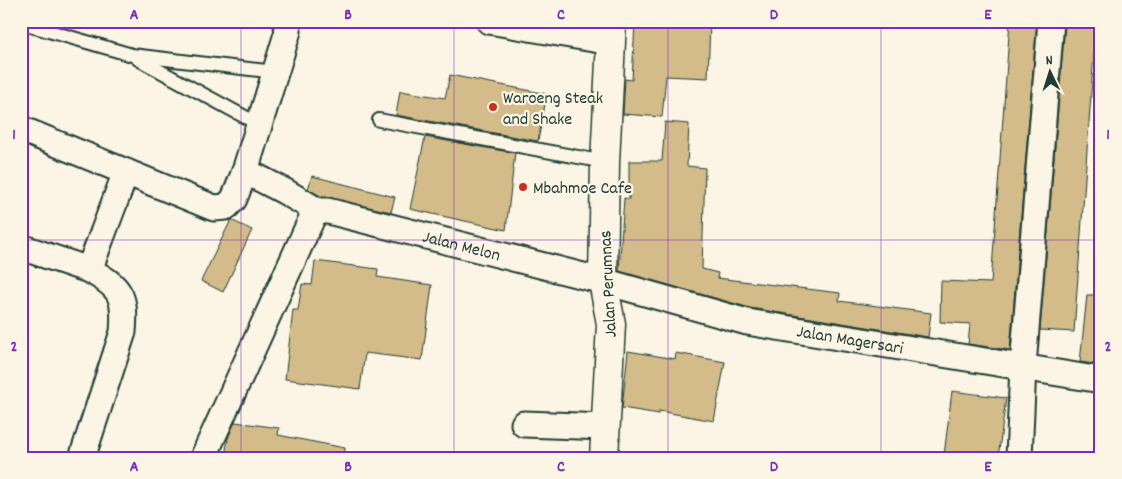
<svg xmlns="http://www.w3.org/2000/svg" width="1122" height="479" font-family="Dekko,sans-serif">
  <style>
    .building { fill: #d4bb8a; stroke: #1f3d34 }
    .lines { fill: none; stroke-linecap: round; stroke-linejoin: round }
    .lane-casing { stroke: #1f3d34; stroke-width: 16 }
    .street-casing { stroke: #1f3d34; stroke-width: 29 }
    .secondary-casing { stroke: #1f3d34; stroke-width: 31 }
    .lane { stroke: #fcf5e5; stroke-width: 12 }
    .street { stroke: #fcf5e5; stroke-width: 25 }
    .secondary { stroke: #fcf5e5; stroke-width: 28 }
    .grid { fill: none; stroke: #7b2cbf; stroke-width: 1; stroke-opacity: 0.55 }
    .poi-dot { fill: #c8321e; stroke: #fcf5e5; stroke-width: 2 }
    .labels { text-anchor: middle; stroke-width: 4.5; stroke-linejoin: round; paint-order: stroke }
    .poi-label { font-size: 18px; fill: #1f3d34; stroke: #fcf5e5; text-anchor: start }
    .street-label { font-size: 18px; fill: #1f3d34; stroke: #fcf5e5 }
    .neatline { fill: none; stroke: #7b2cbf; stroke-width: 2 }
    .grid-label { font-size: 16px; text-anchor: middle; font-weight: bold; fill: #7b2cbf }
  </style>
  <rect width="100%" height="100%" fill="#fcf5e5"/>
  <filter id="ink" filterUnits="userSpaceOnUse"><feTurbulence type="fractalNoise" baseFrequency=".02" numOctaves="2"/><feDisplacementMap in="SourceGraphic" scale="10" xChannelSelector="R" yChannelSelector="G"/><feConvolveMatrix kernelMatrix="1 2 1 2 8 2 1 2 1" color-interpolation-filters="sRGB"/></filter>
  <g filter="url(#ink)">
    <!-- building -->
    <g class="building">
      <polygon points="635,21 710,21 708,78 666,76 662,117 623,114 625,79 632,80"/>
      <polygon points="1010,21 1037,21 1010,350 968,344 970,324 940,322 941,281 991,283"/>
      <polygon points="1065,23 1096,25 1074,332 1040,330"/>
      <polygon points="450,75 547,94 538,141 396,115 400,91 445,98"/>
      <polygon points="665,122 689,124 687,166 705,168 702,269 718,273 717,278 840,293 839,301 931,313 928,337 750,308 619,271 624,198 629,199 629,161 662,161"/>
      <polygon points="425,137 515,153 506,230 410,209"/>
      <polygon points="312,176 395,197 391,212 322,197 308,189"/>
      <polygon points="231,220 252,230 223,292 201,281"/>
      <polygon points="315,261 378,269 377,277 432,285 422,360 365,353 360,389 285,379 293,310 298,310 302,284 312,285"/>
      <polygon points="1087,295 1101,295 1101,365 1080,362"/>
      <polygon points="628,351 675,359 676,353 725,362 714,421 659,411 659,414 622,408"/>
      <polygon points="952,391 1006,398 998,458 944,455"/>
      <polygon points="235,422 279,428 278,435 345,448 344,458 241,458 225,456 228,438"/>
    </g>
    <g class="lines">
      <!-- lane casing -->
      <g class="lane-casing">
        <g id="lane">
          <polyline points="21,23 132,55 275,72"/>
          <polyline points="138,59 258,124"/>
          <polyline points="379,120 605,162"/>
        </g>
      </g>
      <!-- street casing -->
      <g class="street-casing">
        <g id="street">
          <polyline points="489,21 611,42"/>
          <polyline points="21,129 214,208 226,207 234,199 245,171 288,31 286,21"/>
          <polyline points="245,171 284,191 318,211"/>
          <path id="s1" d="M318,211h10l275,70 144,41 354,58"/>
          <polyline points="21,247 89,270 126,172"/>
          <polyline points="524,424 606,427"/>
          <path d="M82,458l41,-126c3,-36 -2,-45 -34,-62"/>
          <polyline points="203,458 312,218 318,211"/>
          <polyline points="1019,458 1023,366 1051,21"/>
        </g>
      </g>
      <!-- secondary casing -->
      <g class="secondary-casing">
        <polyline id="secondary" points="604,458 611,324 603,281 605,162 612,21"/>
      </g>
      <!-- lane -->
      <use href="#lane" class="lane"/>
      <!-- street -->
      <use href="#street" class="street"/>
      <!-- secondary -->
      <use href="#secondary" class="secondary"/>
    </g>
  </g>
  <!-- grid -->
  <path class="grid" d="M241,21v437M454,21v437M668,21v437M881,21v437M21,240h1080"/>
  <!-- markers -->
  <g class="poi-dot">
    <circle cx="493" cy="107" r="5"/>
    <circle cx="523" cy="187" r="5"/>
  </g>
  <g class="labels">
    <!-- poi labels -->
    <g class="poi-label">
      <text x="503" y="103">Waroeng Steak<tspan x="503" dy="21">and Shake</tspan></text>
      <text x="533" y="193">Mbahmoe Cafe</text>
    </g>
    <!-- street labels -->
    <g class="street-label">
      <text dy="6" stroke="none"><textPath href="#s1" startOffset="148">Jalan Melon</textPath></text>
      <text transform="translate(607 284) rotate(-93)" y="6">Jalan Perumnas</text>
      <text dy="6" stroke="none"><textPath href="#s1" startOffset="548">Jalan Magersari</textPath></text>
    </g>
  </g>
  <!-- margin -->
  <rect width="1122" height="479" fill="none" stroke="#fcf5e5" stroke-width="55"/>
  <!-- north arrow -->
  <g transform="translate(1050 72) rotate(356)" stroke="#fcf5e5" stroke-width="4" paint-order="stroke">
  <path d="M0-4L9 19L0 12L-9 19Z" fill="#1f3d34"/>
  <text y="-8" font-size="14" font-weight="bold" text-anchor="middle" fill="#1f3d34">N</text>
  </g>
  <rect x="28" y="28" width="1066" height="424" class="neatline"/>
  <g class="grid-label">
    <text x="134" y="19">A</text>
    <text x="348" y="19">B</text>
    <text x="561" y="19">C</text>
    <text x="774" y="19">D</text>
    <text x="988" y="19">E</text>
    <text x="14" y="139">1</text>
    <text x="1108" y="139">1</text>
    <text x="14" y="351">2</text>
    <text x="1108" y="351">2</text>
    <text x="134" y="471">A</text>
    <text x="348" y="471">B</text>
    <text x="561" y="471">C</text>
    <text x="774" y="471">D</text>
    <text x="988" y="471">E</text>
  </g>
</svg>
